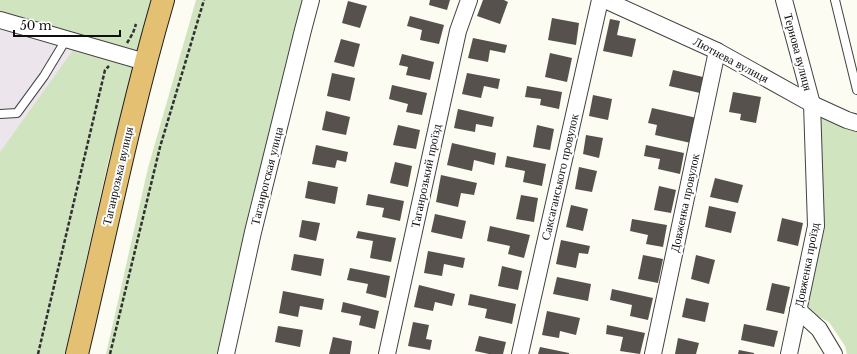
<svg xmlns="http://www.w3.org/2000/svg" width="857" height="354" font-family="'Libre Baskerville',serif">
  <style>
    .industrial { fill: #ece5ec }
    .green { fill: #d0e4c0 }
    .building { fill: #56514d }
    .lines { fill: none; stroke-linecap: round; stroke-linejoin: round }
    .service-casing { stroke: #424242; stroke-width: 10 }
    .minor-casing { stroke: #424242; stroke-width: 18 }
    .trunk-casing { stroke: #202020; stroke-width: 24 }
    .path { stroke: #313131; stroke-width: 2.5; stroke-dasharray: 4 2; stroke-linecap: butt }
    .service { stroke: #fff; stroke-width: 8 }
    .minor { stroke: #fff; stroke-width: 16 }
    .trunk { stroke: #e4c072; stroke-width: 22 }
    .labels { text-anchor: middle; stroke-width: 4; stroke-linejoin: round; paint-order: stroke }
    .street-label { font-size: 12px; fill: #0f0f0f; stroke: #fff }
  </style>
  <rect width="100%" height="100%" fill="#fdfcf2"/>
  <!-- industrial -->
  <polygon class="industrial" points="0,21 82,39 0,152"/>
  <!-- green -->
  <g class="green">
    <polygon points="0,0 155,0 109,158 65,354 0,354 0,152 81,39 0,21"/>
    <polygon points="196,0 308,0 224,354 106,354 148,168"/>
    <polygon points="817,104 857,122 857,354 847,354 845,346 829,322 804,309"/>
  </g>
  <!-- building -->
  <g class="building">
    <polygon points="430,0 450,0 447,10 429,5"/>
    <polygon points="483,0 504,0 508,2 500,24 477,16"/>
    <polygon points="348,1 367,6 360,28 342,23"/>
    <polygon points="410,16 444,25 439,44 420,40 422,30 407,26"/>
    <polygon points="552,18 579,23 576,45 548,40"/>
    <polygon points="610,19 620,21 617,35 636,39 632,57 603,51"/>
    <polygon points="473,38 507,45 505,53 490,50 488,62 468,58"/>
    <polygon points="341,39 360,44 354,67 334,62"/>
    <polygon points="550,53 572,58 567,82 545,77"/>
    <polygon points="402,54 434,62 430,80 406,75 408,67 399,65"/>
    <polygon points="673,70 703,77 700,93 669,86"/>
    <polygon points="332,73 355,78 350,101 327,96"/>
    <polygon points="467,73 500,79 498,89 484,86 481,98 462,94"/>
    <polygon points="392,85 427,93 422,115 406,112 408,104 389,99"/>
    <polygon points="527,86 562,92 559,109 540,105 541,99 525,97"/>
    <polygon points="733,92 761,97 756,123 740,120 741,114 729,112"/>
    <polygon points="593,95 612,99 608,120 589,116"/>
    <polygon points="652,108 697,118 691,143 655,135 657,125 648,123"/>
    <polygon points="458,109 494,117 492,127 476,124 475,132 454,128"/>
    <polygon points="326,111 350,117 346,135 322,130"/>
    <polygon points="398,125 420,130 416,149 393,145"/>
    <polygon points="537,125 554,129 550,150 533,147"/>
    <polygon points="586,135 603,138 599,158 583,154"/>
    <polygon points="452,143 496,153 494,165 474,160 472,171 447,165"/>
    <polygon points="316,145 348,152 346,162 337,160 335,168 312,164"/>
    <polygon points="646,145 684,153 680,174 658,169 660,159 644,156"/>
    <polygon points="507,156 546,164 542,186 523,182 525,171 505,167"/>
    <polygon points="395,162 412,166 408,187 390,183"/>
    <polygon points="579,167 597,171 592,192 575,189"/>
    <polygon points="441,175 477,183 474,195 461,193 458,207 436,202"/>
    <polygon points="715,178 743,185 738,203 710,197"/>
    <polygon points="308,181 338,187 335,204 305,198"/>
    <polygon points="659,186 676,190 671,213 654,210"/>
    <polygon points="368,194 404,201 400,221 382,217 384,208 366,205"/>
    <polygon points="521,195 538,198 534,222 516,219"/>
    <polygon points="571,205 588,209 583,231 566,227"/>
    <polygon points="709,206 736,212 731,233 705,227"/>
    <polygon points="435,214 466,221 462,239 431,232"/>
    <polygon points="782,218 803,223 798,246 777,241"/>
    <polygon points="632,219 667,225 663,247 646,244 648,235 630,231"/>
    <polygon points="302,220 320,223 316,241 299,237"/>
    <polygon points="490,226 530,235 524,258 508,254 510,246 487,241"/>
    <polygon points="358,231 396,238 391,262 370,258 373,241 356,238"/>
    <polygon points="561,240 590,246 588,254 579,253 576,268 556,264"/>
    <polygon points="428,251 465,258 463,268 444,264 442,276 424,273"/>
    <polygon points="294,254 324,259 321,276 291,270"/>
    <polygon points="643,255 663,259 658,283 638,279"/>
    <polygon points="696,255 715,260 709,284 691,279"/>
    <polygon points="502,266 522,271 518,290 498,286"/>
    <polygon points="350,268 390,276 386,298 366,293 368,284 347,280"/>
    <polygon points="557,277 591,284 588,301 553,294"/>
    <polygon points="772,283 790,287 784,314 766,310"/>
    <polygon points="419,285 455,294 452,306 435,302 433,311 414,307"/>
    <polygon points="612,289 653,298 648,320 630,316 632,305 610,300"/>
    <polygon points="283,291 324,299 322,310 300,306 298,317 279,313"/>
    <polygon points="470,294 516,304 512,324 485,318 487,309 468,305"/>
    <polygon points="686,298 709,303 705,322 682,317"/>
    <polygon points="343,302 379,311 375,329 359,325 361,316 341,312"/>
    <polygon points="547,311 580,318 576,335 560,331 559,338 542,335"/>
    <polygon points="413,322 429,325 426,339 432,340 430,350 408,346"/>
    <polygon points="744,324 778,331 774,347 741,340"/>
    <polygon points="607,325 645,333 640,354 620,351 623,337 606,334"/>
    <polygon points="278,326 303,330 300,347 275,342"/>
    <polygon points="479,336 506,342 503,354 489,354 475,351"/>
    <polygon points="333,337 352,341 350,354 329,354"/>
    <polygon points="678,338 699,343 696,354 675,354"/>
    <polygon points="540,347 569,353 569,354 538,354"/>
    <polygon points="739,350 754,353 754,354 738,354"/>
  </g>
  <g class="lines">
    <!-- service casing -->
    <g class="service-casing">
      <g id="service">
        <polyline points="835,0 857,90"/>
        <polyline points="0,114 17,113 44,76 67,38"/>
      </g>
    </g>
    <!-- minor casing -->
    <g class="minor-casing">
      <g id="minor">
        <polyline points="605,0 717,51 812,104 847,120 857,123"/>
        <polyline points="784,0 812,104 816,226 789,354"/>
        <polyline points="0,20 145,62"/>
        <polyline points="798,310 819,329 834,354"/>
        <polyline points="226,354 253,232 303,30 311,0"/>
        <polyline points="387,354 458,31 469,0"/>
        <polyline points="520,354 600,0"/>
        <polyline points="653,354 717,51"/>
      </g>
    </g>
    <!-- trunk casing -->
    <g class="trunk-casing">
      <path id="trunk" d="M77,354c28,-118 52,-237 86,-354"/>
    </g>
    <!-- path -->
    <g class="path">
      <polyline points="127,43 133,33 136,24"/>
      <polyline points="38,354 105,70 109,66"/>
      <polyline points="110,354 160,147 204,0"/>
    </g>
    <!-- service -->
    <use href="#service" class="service"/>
    <!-- minor -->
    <use href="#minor" class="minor"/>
    <!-- trunk -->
    <use href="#trunk" class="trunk"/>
  </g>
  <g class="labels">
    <!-- street labels -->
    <g class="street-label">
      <text transform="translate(798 52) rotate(75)" y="4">Тернова вулиця</text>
      <text transform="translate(731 60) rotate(28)" y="4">Лютнева вулиця</text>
      <text transform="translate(118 176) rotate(-77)" y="4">Таганрозька вулиця</text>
      <text transform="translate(267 176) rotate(-76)" y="4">Таганрогская улица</text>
      <text transform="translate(426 176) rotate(-78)" y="4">Таганрозький проїзд</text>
      <text transform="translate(560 177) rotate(-77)" y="4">Саксаганського провулок</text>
      <text transform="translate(685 203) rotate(-78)" y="4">Довженка провулок</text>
      <text transform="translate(807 265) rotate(-79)" y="4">Довженка проїзд</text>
    </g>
  </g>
  <!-- scale -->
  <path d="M14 30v6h106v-6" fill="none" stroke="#0f0f0f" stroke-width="2"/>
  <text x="20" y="30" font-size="12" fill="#0f0f0f" stroke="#ffffff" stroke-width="3" paint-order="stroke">50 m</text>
</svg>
